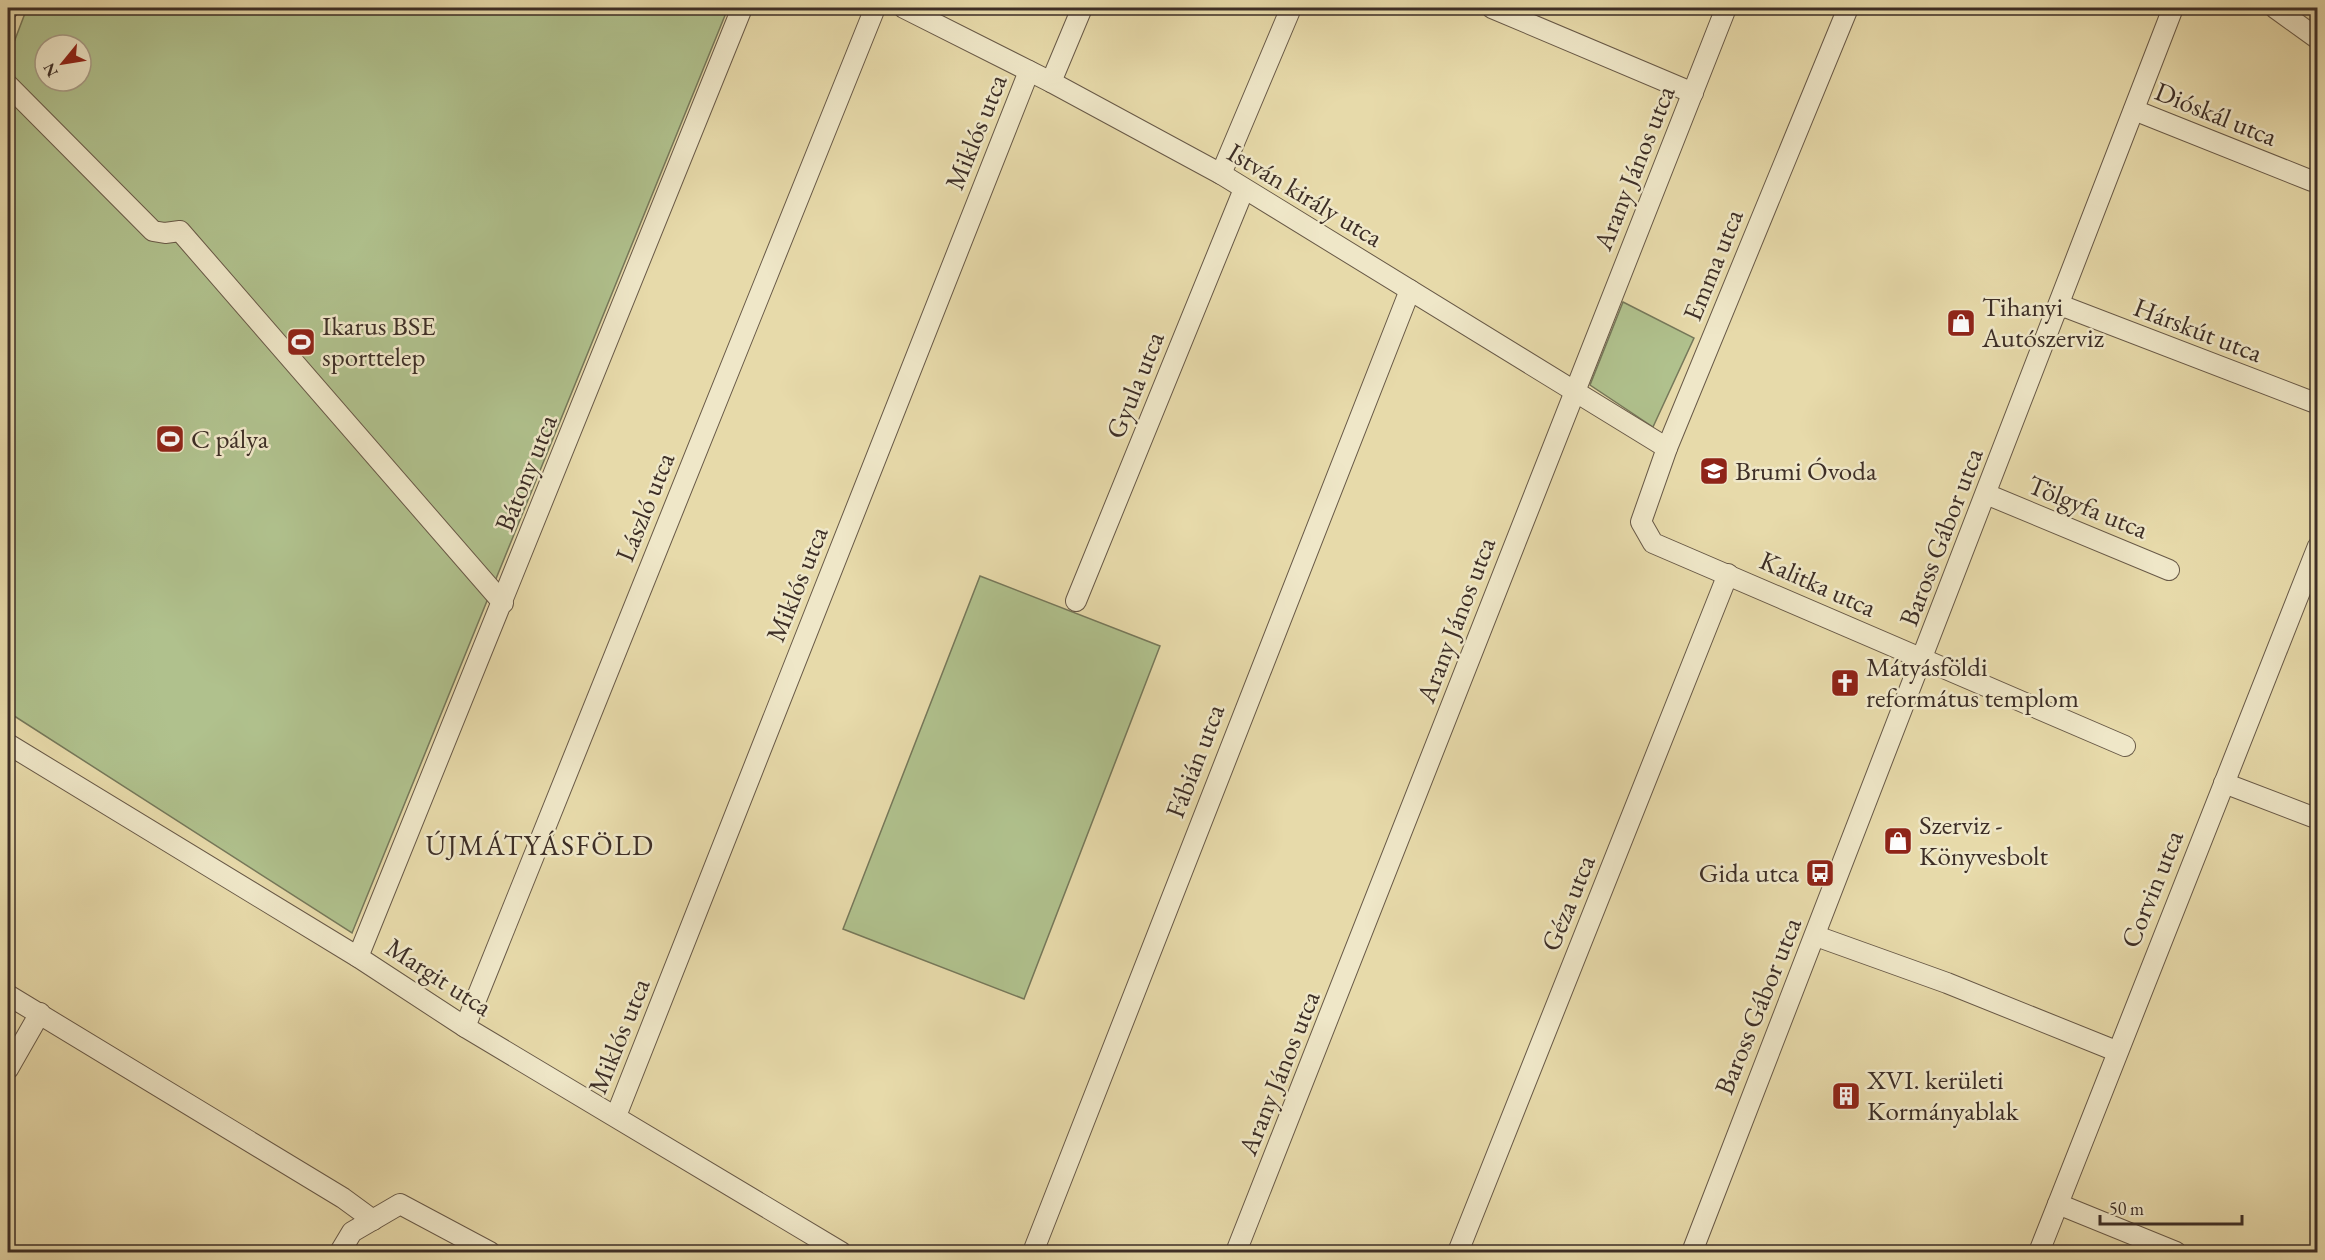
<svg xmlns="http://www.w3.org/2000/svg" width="2325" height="1260" font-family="'EB Garamond',serif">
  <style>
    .green { fill: #b0c18d; stroke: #76785a; stroke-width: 1.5; fill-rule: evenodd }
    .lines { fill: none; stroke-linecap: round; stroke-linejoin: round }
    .minor-casing { stroke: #685947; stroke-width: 22 }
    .minor { stroke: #efe7c8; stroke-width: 20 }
    .tram { stroke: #3d2e26; stroke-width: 1.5 }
    .labels { text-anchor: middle; stroke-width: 5; stroke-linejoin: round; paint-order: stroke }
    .street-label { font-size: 27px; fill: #3d2e26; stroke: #efe7c8 }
    .poi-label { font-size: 27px; fill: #3d2e26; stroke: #efe7c8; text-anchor: start }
    .neighbourhood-label { font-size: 28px; letter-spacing: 1.5px; fill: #3d2e26; stroke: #efe7c8 }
  </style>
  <rect width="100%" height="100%" fill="#e7daaa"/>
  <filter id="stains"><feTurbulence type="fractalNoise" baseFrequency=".00333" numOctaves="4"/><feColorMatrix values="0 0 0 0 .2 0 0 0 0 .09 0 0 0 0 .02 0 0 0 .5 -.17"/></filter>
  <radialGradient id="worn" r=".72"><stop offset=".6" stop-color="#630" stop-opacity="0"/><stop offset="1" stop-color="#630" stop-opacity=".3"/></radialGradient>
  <!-- green -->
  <g class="green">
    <path d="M27,8h701l-376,925 -344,-221v-654zM45,45h36v36h-36z"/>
    <polygon points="1623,302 1694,338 1653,427 1590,385"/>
    <polygon points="980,576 1160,646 1024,999 843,929"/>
  </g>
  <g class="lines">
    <!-- minor casing -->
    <g class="minor-casing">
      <g id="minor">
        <polyline points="904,8 1051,82 1221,174 1667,448"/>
        <polyline points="1492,8 1693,93"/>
        <polyline points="1848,8 1667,448 1641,522 1653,543 2125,746"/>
        <polyline points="2275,8 2318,39"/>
        <polyline points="8,9 8,8"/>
        <polyline points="1051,82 1082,8"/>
        <polyline points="8,85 153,231 165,233 180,231 503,603"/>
        <polyline points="2134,110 2312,181"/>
        <polyline points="1221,174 1291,8"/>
        <polyline points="2060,305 2318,404"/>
        <polyline points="1986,494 2169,570"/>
        <polyline points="1076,601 1244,189"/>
        <polyline points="8,744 358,957 465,1027 841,1252"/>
        <polyline points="2224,783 2318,819"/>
        <polyline points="1816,936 1947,983 2116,1051"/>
        <polyline points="358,957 742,8"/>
        <polyline points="8,995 343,1198 373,1220"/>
        <polyline points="465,1027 875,8"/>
        <polyline points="8,1069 40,1013"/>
        <polyline points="616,1116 1029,71"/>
        <polyline points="2058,1204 2176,1252"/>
        <polyline points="340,1252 352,1232 400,1204 490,1252"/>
        <polyline points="1033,1252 1410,290"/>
        <polyline points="1236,1252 1726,8"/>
        <polyline points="1458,1252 1728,574"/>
        <polyline points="1692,1252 2173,8"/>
        <polyline points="2039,1252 2318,546"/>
      </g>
    </g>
    <!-- minor -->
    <use href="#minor" class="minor"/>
    <!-- tram -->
    <polyline class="tram" points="2312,8 2318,11"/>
  </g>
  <!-- icons -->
  <defs>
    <g id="shop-square" transform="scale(1.5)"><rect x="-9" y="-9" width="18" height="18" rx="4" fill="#8f2418" stroke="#efe7c8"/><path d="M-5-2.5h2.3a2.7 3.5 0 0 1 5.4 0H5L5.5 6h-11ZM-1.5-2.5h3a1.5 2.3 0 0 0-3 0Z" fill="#fff"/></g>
    <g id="stadium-square" transform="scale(1.5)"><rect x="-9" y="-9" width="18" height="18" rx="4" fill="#8f2418" stroke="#efe7c8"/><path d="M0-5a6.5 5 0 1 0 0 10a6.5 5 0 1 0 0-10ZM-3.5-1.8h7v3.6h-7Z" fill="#fff"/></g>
    <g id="school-square" transform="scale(1.5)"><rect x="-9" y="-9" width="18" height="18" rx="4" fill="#8f2418" stroke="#efe7c8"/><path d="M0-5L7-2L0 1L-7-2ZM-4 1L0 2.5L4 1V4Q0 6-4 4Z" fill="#fff"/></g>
    <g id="church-square" transform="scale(1.5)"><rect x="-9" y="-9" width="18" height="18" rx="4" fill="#8f2418" stroke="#efe7c8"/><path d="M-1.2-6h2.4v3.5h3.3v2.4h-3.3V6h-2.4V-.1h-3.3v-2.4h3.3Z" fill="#fff"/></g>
    <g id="bus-square" transform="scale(1.5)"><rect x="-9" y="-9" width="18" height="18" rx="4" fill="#8f2418" stroke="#efe7c8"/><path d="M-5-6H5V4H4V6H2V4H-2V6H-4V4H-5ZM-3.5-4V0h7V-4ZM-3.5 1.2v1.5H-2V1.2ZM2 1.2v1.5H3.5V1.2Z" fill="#fff"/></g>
    <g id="building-square" transform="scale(1.5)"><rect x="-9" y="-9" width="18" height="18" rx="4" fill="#8f2418" stroke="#efe7c8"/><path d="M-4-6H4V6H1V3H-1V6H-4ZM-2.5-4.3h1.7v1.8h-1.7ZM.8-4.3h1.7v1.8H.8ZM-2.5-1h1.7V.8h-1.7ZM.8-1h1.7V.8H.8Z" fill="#fff"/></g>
  </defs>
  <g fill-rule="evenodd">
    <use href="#shop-square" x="1961" y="323"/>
    <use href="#stadium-square" x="301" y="342"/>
    <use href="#stadium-square" x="170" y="439"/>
    <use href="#school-square" x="1714" y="471"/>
    <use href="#church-square" x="1845" y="683"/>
    <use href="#shop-square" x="1898" y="841"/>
    <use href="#bus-square" x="1820" y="873"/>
    <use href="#building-square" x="1846" y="1096"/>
  </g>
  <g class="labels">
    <!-- street labels -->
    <g class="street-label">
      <text transform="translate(2216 114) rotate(22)" y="9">Dióskál utca</text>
      <text transform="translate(976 132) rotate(-68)" y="9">Miklós utca</text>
      <text transform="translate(1634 168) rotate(-68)" y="9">Arany János utca</text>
      <text transform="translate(1305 195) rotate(31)" y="9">István király utca</text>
      <text transform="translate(1713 265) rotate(-68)" y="9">Emma utca</text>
      <text transform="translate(2198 330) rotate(21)" y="9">Hárskút utca</text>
      <text transform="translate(1135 385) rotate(-68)" y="9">Gyula utca</text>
      <text transform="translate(526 473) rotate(-68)" y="9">Bátony utca</text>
      <text transform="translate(645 507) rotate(-68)" y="9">László utca</text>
      <text transform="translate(2088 507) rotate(22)" y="9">Tölgyfa utca</text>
      <text transform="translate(1941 537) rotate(-69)" y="9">Baross Gábor utca</text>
      <text transform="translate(797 584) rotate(-68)" y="9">Miklós utca</text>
      <text transform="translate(1818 584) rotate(24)" y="9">Kalitka utca</text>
      <text transform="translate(1456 620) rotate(-69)" y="9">Arany János utca</text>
      <text transform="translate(1195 761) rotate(-69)" y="9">Fábián utca</text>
      <text transform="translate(2152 889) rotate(-68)" y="9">Corvin utca</text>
      <text transform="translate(1568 903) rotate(-68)" y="9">Géza utca</text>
      <text transform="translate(439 977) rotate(33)" y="9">Margit utca</text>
      <text transform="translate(1758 1006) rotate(-68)" y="9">Baross Gábor utca</text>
      <text transform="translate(619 1036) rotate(-68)" y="9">Miklós utca</text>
      <text transform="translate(1279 1073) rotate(-68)" y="9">Arany János utca</text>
    </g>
    <!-- poi labels -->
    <g class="poi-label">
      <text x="1982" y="316">Tihanyi<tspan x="1982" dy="31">Autószerviz</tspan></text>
      <text x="322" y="335">Ikarus BSE<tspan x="322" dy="31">sporttelep</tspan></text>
      <text x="191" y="448">C pálya</text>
      <text x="1735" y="480">Brumi Óvoda</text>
      <text x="1866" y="676">Mátyásföldi<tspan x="1866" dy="31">református templom</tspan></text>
      <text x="1919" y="834">Szerviz -<tspan x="1919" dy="31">Könyvesbolt</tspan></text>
      <text x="1799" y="882" text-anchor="end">Gida utca</text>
      <text x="1867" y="1089">XVI. kerületi<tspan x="1867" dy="31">Kormányablak</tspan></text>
    </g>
    <!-- neighbourhood labels -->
    <g class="neighbourhood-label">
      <text x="540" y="855">ÚJMÁTYÁSFÖLD</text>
    </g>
  </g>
  <!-- margin -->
  <rect width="2325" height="1260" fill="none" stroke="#e7daaa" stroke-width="30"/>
  <rect x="9" y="9" width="2307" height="1242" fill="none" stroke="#3d2e26" stroke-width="3"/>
  <rect x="15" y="15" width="2295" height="1230" fill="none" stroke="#3d2e26" stroke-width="1.5"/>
  <!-- north arrow -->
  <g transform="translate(63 63) rotate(240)"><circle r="28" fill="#efe7c8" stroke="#a89d87" stroke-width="1.5"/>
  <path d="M0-4.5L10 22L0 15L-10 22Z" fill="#8f2418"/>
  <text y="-9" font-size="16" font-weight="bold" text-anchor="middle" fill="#3d2e26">N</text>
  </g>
  <!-- scale -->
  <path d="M2100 1215v9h142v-9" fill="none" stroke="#3d2e26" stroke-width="3"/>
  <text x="2109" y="1215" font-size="18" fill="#3d2e26" stroke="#efe7c8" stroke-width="4.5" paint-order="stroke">50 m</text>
  <rect width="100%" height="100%" filter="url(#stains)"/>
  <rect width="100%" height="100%" fill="url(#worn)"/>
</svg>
